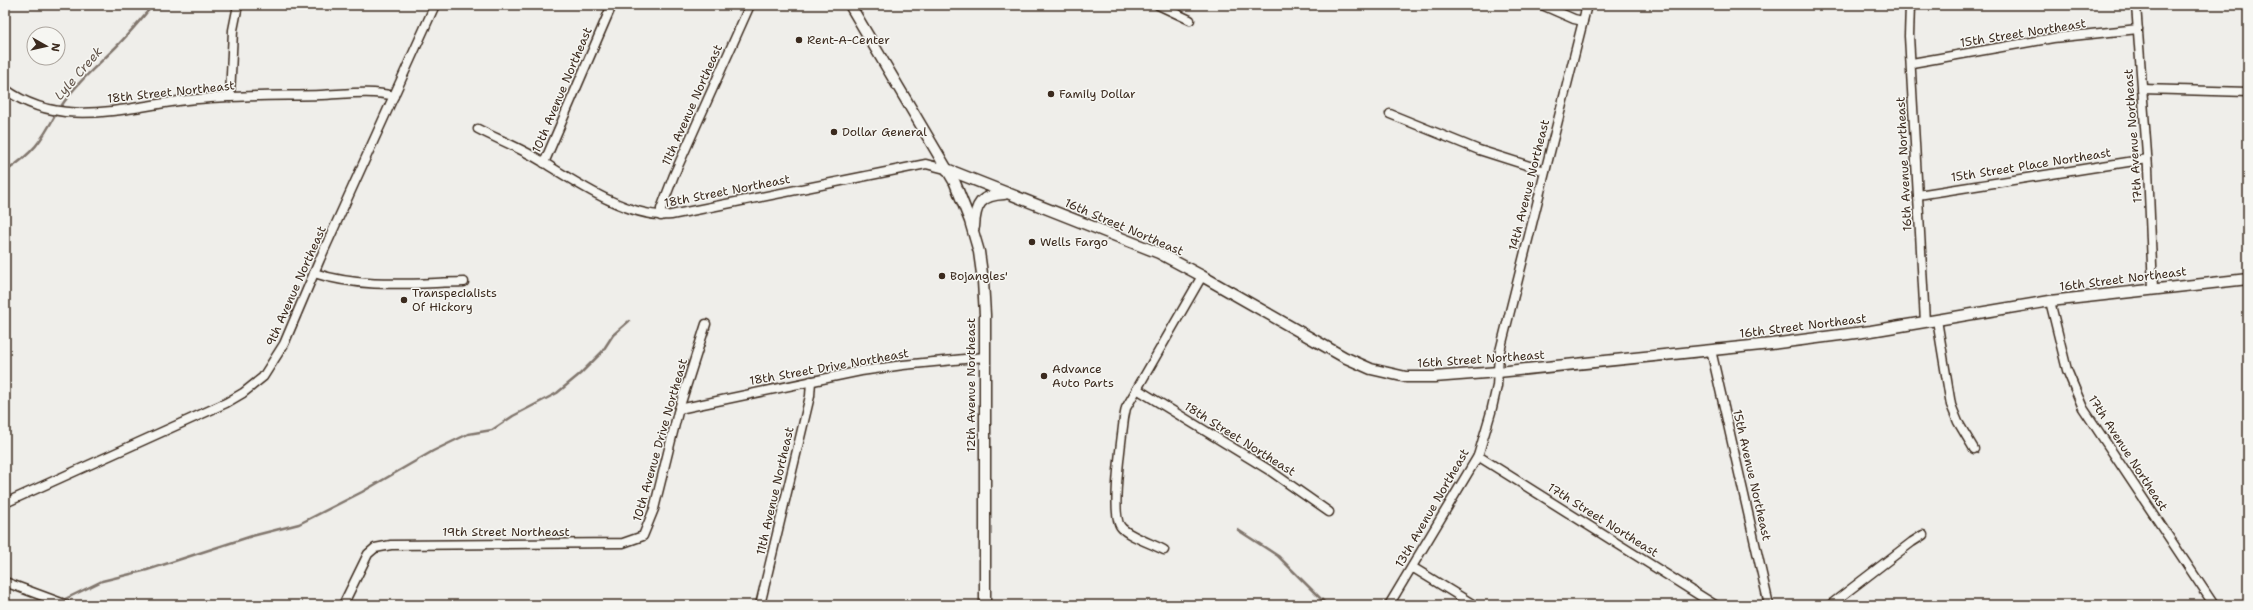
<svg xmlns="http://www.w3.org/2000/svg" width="2253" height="610" font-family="'Shantell Sans',sans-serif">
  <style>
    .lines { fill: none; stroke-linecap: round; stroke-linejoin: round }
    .stream { stroke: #81766d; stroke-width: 2.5 }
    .minor-casing { stroke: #3b2a1e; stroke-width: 11 }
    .major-casing { stroke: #3b2a1e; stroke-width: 13 }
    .minor { stroke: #f6f6f2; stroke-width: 8 }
    .major { stroke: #f6f6f2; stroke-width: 10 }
    .poi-dot { fill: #3b2a1e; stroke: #f6f6f2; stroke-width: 1.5 }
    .labels { text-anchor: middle; stroke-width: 3; stroke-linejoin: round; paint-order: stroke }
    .street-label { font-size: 12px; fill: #3b2a1e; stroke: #f6f6f2 }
    .poi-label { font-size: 12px; fill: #3b2a1e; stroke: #f6f6f2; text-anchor: start }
    .water-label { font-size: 13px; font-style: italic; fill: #64564c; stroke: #f6f6f2 }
  </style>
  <rect width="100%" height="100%" fill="#efeeea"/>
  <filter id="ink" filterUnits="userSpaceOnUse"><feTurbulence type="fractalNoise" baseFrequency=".025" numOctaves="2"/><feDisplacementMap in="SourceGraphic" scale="8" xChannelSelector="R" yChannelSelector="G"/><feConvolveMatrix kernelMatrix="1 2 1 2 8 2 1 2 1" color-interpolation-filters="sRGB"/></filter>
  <g filter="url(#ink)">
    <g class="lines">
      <!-- stream -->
      <g class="stream">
        <path d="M60,108c15,-24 36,-41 56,-61 13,-13 25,-28 37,-42"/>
        <path d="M5,172c28,-19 36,-30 52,-60"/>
        <polyline points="1238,530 1278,556 1327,605"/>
        <polyline points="61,601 102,581 147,570 252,536 299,524 362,492 433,451 468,434 492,430 513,416 557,393 580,374 602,352 613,335 629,321"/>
      </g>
      <!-- minor casing -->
      <g class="minor-casing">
        <g id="minor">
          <polyline points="1158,5 1190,20"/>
          <polyline points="1542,5 1574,19 1583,21"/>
          <polyline points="1910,5 1909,36 1925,322"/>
          <polyline points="2136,5 2148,168 2153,289"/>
          <polyline points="1912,63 2053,38 2138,29"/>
          <path d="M5,89c55,41 120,18 182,11 45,-5 90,-4 134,-5 24,-1 50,-5 73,1"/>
          <polyline points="2142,89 2248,92"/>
          <polyline points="230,97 233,30 238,5"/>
          <polyline points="1390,114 1479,150 1545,171"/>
          <path d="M478,129c21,11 45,20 65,33 34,21 87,57 128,53l255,-51 23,6"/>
          <polyline points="544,163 612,5"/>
          <polyline points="1918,195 2147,159"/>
          <polyline points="661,216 661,209 674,175 750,5"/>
          <path d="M314,273c49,16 99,10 150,9"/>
          <polyline points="2050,301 2067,370 2083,408 2214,605"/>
          <polyline points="1937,320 1951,405 1958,422 1974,449"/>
          <polyline points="1711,350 1769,605"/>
          <polyline points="1137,389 1269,470 1329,512"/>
          <polyline points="679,409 861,371 903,365 985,357"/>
          <polyline points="1478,456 1715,605"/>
          <polyline points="5,503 226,403 243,393 263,377 284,344 320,259 435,5"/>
          <path d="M1164,550c-11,-6 -36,-14 -43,-23 -11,-12 1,-90 3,-109l2,-10 11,-19 65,-113"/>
          <polyline points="1412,567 1474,605"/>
          <polyline points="5,582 67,605"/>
          <polyline points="343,605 368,554 375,548 391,545 623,543 643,536 654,509 678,412 706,324"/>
          <polyline points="760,605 810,396 811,381"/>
          <polyline points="1389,605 1478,456 1491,412 1497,386 1499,355 1587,5"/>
          <polyline points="1830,605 1912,542 1923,535"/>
        </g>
      </g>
      <!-- major casing -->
      <g class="major-casing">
        <g id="major">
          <polyline points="850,5 955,183 970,221 979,252 983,281 985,315 985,605"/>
          <polyline points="949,170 1159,253 1202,276 1344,357 1371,369 1406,377 1434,377 1498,372 1771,344 1871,331 2050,301 2248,279"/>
          <path d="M974,227c1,-23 7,-32 30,-33"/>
        </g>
      </g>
      <!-- minor -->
      <use href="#minor" class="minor"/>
      <!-- major -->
      <use href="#major" class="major"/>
    </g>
  </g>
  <!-- markers -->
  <g class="poi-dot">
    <circle cx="799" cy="40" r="4"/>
    <circle cx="1051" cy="94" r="4"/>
    <circle cx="834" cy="132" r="4"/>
    <circle cx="1032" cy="242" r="4"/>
    <circle cx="942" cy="276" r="4"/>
    <circle cx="404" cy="300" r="4"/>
    <circle cx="1044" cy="376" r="4"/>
  </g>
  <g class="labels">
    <!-- street labels -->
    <g class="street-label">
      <text transform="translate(2023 33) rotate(-9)" y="4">15th Street Northeast</text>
      <text transform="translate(562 90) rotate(-67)" y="4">10th Avenue Northeast</text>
      <text transform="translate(171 92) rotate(-6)" y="4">18th Street Northeast</text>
      <text transform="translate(692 105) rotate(-66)" y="4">11th Avenue Northeast</text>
      <text transform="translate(2133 136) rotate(-94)" y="4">17th Avenue Northeast</text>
      <text transform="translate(1904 164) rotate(-93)" y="4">16th Avenue Northeast</text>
      <text transform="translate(2031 165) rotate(-9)" y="4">15th Street Place Northeast</text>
      <text transform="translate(1529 185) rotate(-76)" y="4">14th Avenue Northeast</text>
      <text transform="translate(727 191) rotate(-11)" y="4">18th Street Northeast</text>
      <text transform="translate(1124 227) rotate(23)" y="4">16th Street Northeast</text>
      <text transform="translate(2123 279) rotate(-7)" y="4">16th Street Northeast</text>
      <text transform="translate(296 286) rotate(-66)" y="4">9th Avenue Northeast</text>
      <text transform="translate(1803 326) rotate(-7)" y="4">16th Street Northeast</text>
      <text transform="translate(1481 359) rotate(-4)" y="4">16th Street Northeast</text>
      <text transform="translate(829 367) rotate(-10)" y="4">18th Street Drive Northeast</text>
      <text transform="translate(971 385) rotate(-90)" y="4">12th Avenue Northeast</text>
      <text transform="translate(1240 439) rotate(32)" y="4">18th Street Northeast</text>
      <text transform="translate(660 440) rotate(-74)" y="4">10th Avenue Drive Northeast</text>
      <text transform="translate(2128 453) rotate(57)" y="4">17th Avenue Northeast</text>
      <text transform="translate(1752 475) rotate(77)" y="4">15th Avenue Northeast</text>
      <text transform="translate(775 491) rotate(-77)" y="4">11th Avenue Northeast</text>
      <text transform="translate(1432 508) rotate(-60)" y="4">13th Avenue Northeast</text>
      <text transform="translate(1603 520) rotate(32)" y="4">17th Street Northeast</text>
      <text x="506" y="536">19th Street Northeast</text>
    </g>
    <!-- poi labels -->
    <g class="poi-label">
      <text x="807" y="44">Rent-A-Center</text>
      <text x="1059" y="98">Family Dollar</text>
      <text x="842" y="136">Dollar General</text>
      <text x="1040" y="246">Wells Fargo</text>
      <text x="950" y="280">Bojangles'</text>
      <text x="412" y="297">Transpecialists<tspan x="412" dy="14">Of Hickory</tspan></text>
      <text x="1052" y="373">Advance<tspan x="1052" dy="14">Auto Parts</tspan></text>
    </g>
    <!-- water labels -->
    <g class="water-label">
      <text transform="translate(78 73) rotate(-49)" y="5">Lyle Creek</text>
    </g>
  </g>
  <!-- margin -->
  <rect width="2253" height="610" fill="none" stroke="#f6f6f2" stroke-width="20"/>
  <rect x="10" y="10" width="2233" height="590" fill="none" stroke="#3b2a1e" stroke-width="1.5" filter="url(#ink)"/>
  <!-- north arrow -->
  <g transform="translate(46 46) rotate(98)"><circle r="19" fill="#f6f6f2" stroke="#aba49d"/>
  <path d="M0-3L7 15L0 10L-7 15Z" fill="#3b2a1e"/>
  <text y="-6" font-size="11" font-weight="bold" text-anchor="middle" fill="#3b2a1e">N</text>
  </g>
</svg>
